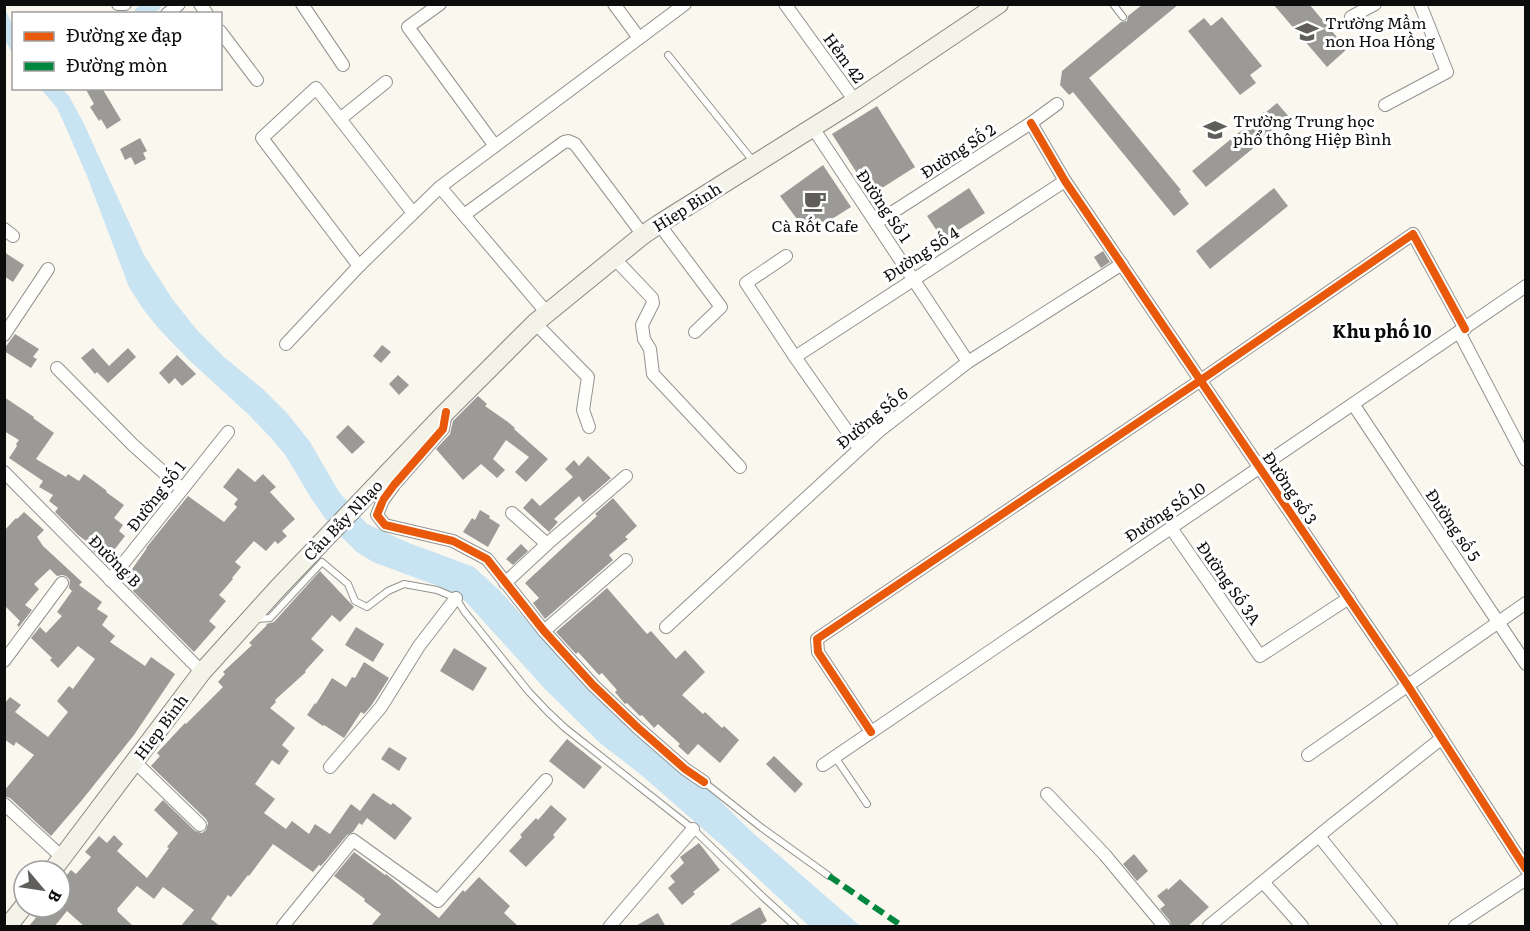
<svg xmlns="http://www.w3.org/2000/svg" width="1530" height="931" font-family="Literata,serif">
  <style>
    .water { fill: #c8e3f2 }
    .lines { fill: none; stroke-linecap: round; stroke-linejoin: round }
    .canal { stroke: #c8e3f2; stroke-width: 15 }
    .building { fill: #9c9a96 }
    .service-casing { stroke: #93928e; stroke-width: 8 }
    .minor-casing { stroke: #93928e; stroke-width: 14 }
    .secondary-casing { stroke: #8a8885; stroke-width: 20 }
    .service { stroke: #fefefd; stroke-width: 6 }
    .minor { stroke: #fefefd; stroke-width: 12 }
    .secondary { stroke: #f4f3e8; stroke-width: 18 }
    .quiet { stroke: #00873e; stroke-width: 6; stroke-dasharray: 12 6; stroke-linecap: butt }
    .cycleway-casing { stroke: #fff; stroke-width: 11 }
    .cycleway { stroke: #e8590c; stroke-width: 8 }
    .labels { text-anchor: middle; stroke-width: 6; stroke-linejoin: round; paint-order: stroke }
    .poi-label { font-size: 16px; fill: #0c0c0c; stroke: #fff; text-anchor: start }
    .street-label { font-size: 16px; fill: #0c0c0c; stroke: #fff }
    .neighbourhood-label { font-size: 18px; font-weight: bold; fill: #0c0c0c; stroke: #fff }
  </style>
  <rect width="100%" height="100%" fill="#faf7ef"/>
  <!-- water -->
  <g class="water">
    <polygon points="5,9 13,26 13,54 5,40"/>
    <polygon points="41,89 62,89 69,96 84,124 144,255 173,300 197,330 224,357 264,390 287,413 310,442 339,492 367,524 409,543 474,567 500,591 573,672 603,703 710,791 752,832 860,926 809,926 727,850 640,774 600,743 545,689 466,602 453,593 438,586 373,562 357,552 331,527 309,495 286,456 272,439 249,415 189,360 160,330 143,309 129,287 87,176 63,121 57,108"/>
  </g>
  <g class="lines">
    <!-- canal -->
    <polyline class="canal" points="141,14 154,4"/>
  </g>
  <!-- building -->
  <g class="building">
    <polygon points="1143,4 1179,4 1089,78 1181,190 1179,191 1189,204 1174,216 1073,92 1069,95 1060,85 1062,71 1121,22 1127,21 1128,16"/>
    <polygon points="1273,4 1309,4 1347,49 1327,67"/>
    <polygon points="1222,17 1262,66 1250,75 1256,83 1240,95 1188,31 1204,18 1211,26"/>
    <polygon points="85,88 102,88 121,120 107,129 101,119 99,121 90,107 94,104"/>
    <polygon points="1277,103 1290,118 1206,187 1192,171 1264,112 1265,113"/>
    <polygon points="877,106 915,167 871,195 832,134"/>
    <polygon points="140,138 147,151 143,153 146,159 135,165 131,157 125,160 120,149"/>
    <polygon points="823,165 851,207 808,234 780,196"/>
    <polygon points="969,188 985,213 943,240 927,216"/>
    <polygon points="1274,188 1288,206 1210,269 1196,251"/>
    <polygon points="1103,251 1110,262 1101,268 1094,257"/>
    <polygon points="4,252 24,265 13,282 4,276"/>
    <polygon points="15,334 39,349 33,357 37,359 31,368 4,351 4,349"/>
    <polygon points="382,345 391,352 381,363 373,356"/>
    <polygon points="93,348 109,366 128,348 136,357 108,383 97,372 95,374 81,358"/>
    <polygon points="177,355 196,374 182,386 175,378 169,384 159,373"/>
    <polygon points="398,375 409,385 399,395 389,384"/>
    <polygon points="478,396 487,404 485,406 508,422 515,428 514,429 548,459 526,482 515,472 529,457 506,440 493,459 505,470 497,478 481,464 463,480 436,449 450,434 453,421"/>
    <polygon points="4,397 34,417 33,418 54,433 36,459 66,477 68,474 79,481 84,474 107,491 106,492 124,505 114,518 123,525 119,531 125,536 105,562 85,543 86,541 78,535 55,512 58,508 49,501 53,495 39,487 43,481 9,458 17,446 16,444 19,440 4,431"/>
    <polygon points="348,425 365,442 352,454 336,437"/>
    <polygon points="588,456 611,478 583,502 579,496 554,519 558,522 549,532 523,508 532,498 540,506 573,477 565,469 574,460 579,466"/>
    <polygon points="238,468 255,482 263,474 276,487 270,492 295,519 282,531 287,536 278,544 275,541 266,551 254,541 235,562 241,567 232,578 233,579 219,595 226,601 209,621 216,627 194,652 133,591 134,589 121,579 128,571 130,572 147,548 146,548 188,496 224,522 237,507 234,504 238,499 223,487"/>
    <polygon points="613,498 637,526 625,537 628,539 609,555 613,560 545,619 533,603 539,598 525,583 597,516 595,514"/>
    <polygon points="480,510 490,516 489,518 500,525 488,547 463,532 472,518 475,520"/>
    <polygon points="24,512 44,530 37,537 43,546 82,582 79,585 102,602 97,609 108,616 102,625 115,636 110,642 145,666 151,657 175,674 134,735 82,800 51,836 10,798 4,796 4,791 34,755 16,742 14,746 4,739 4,704 10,697 21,705 15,712 48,737 68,712 57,701 69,686 73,689 95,659 78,646 58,668 50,660 52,658 31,638 40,627 46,633 62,616 57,612 72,591 69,588 70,580 66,576 62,575 57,576 50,569 34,584 39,589 25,605 32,610 19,627 17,625 20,621 4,605 4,531 16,518 17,519"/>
    <polygon points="521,544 528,551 513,565 506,559"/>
    <polygon points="320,571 354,607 340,622 332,615 311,639 324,650 305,671 306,672 275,700 276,702 270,708 295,728 282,745 289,751 279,765 272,760 255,784 275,799 264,813 286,829 292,821 309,834 315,824 330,834 351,804 360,811 373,793 391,805 393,803 412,818 395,840 367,818 362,825 359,823 353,832 347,835 321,866 319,865 313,872 273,844 249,876 248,875 231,897 228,895 211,919 221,927 180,927 194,910 163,887 154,899 137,886 117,909 118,910 117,911 134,927 85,927 67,911 54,927 28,927 45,907 60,907 60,883 71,870 76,874 91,857 85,852 99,836 107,843 114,835 123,844 117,851 147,878 169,848 167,847 178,833 154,810 163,800 195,831 202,833 206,830 208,823 206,819 151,766 160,756 157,753 185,723 186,724 223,687 218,682 225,674 223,672 252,645 249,643 267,625 266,624 274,622"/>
    <polygon points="607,588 647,634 651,631 676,659 685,650 705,672 682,695 703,714 705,712 722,728 724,726 739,740 720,763 698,744 688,755 678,746 680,744 658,724 654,728 642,715 640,716 627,703 625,704 615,692 617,690 602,673 599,675 578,652 576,654 556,632"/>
    <polygon points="356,627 384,644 373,662 345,645"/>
    <polygon points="454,648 487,668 473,691 440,671"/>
    <polygon points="364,662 389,678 371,706 364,714 361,712 344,738 324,725 323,726 307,715 315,703 316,704 332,678 346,687 352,677 355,678"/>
    <polygon points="567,739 602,767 584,789 549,761"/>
    <polygon points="389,747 407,758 399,771 381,759"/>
    <polygon points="774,756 803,784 795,793 766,764"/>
    <polygon points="551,805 567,819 553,835 555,837 526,867 509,851 522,837 520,835 536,818 538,820"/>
    <polygon points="699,843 720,870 693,892 695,894 682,905 668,888 675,882 670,876 684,863 680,857"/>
    <polygon points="354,852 385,875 386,874 439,918 463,890 465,892 479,877 510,906 504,913 519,927 370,927 381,914 364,901 365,899 334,876"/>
    <polygon points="1134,854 1148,871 1137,881 1123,864"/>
    <polygon points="1180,879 1209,907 1187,927 1172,927 1170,921 1160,909 1165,905 1157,896 1167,888 1168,890"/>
    <polygon points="760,907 767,921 757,927 726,927"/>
    <polygon points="658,913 666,927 634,927"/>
  </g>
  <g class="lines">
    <!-- service casing -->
    <g class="service-casing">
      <g id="service">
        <polyline points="1113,4 1123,17"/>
        <polyline points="668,55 753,161"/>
        <polyline points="257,619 270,618 322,562 348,584 355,601 367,607 388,591 404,584 437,590 456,598 464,611 529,692 548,712 565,728 693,829 762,896 795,926"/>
        <polyline points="835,757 867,804"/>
        <polyline points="704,782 762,828 829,876"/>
      </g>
    </g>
    <!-- minor casing -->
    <g class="minor-casing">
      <g id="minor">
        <polyline points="118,4 125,4"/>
        <polyline points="200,4 207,14"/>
        <polyline points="302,4 343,65"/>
        <polyline points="440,4 408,27 495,146"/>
        <polyline points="614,4 639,38"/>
        <polyline points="785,4 855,101"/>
        <polyline points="167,14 179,4"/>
        <polyline points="1351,17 1375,4"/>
        <polyline points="220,31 257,80"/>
        <polyline points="1385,105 1447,72 1420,4"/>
        <polyline points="340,119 386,82"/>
        <polyline points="1031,123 1065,181 1408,686 1526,869"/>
        <polyline points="813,128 968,362"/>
        <polyline points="440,187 547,313"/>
        <polyline points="464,215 564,142 568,141 575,144 643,235"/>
        <polyline points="876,223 1031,123 1057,104"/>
        <polyline points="659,224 721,307 695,332"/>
        <polyline points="4,229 13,236"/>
        <polyline points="786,256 746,283 795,357 859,448"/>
        <polyline points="614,258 652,298 653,303 642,325 644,339 650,349 653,374 740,467"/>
        <polyline points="359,266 262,138 316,88 413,213"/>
        <polyline points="535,323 588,377 583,410 589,427"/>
        <polyline points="1459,332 1526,460"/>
        <polyline points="4,335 48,269"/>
        <polyline points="286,344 359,266 440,187 685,4"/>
        <polyline points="795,357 1065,181"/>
        <polyline points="57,368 133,445 182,489"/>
        <polyline points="1353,404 1526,664"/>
        <polyline points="446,413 443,429 394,485 383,500 377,515 385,525 453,541 487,559 544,631 593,685 637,727 685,769 704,782"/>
        <polyline points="4,472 202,672"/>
        <polyline points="512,513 547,544"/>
        <polyline points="1171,528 1260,656 1349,598"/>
        <polyline points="110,580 228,432"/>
        <polyline points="505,583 547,544 626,476"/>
        <polyline points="666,627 879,431 968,362 1122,264"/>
        <polyline points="544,631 626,560"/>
        <polyline points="4,661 62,583"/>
        <polyline points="871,732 818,652 817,639 1201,380 1413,234 1465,329"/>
        <polyline points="1308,755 1526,603"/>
        <polyline points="135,762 200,825"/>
        <polyline points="823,765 1526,286"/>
        <polyline points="330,767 381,707 419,646 456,598"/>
        <polyline points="1047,794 1105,855 1164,926"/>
        <polyline points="4,804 63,858"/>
        <polyline points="1319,836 1391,926"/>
        <polyline points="1263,882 1302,926"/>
        <polyline points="283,926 353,840 438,901 546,780"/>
        <polyline points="610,926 693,829"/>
        <polyline points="1209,926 1332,825 1442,738"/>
        <polyline points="1455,926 1526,879"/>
      </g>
    </g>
    <!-- secondary casing -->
    <g class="secondary-casing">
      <g id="secondary">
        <polyline points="52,871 202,672 277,589 446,412 535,323 643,235 659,224 855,101 999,4"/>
        <polyline points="8,926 24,906"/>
      </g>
    </g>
    <!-- service -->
    <use href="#service" class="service"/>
    <!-- minor -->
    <use href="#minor" class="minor"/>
    <!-- secondary -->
    <use href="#secondary" class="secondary"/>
    <!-- quiet -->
    <polyline class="quiet" points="829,876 902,926"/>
    <!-- cycleway casing -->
    <g class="cycleway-casing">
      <g id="cycleway">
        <polyline points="1031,123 1065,181 1408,686 1526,869"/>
        <polyline points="446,412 443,429 394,485 383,500 377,515 385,525 453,541 487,559 544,631 593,685 637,727 685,769 704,782"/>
        <polyline points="871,732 818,652 817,639 1201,380 1413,234 1465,329"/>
      </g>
    </g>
    <!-- cycleway -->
    <use href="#cycleway" class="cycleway"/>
  </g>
  <!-- icons -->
  <defs>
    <g id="school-bare" transform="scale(1.8)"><path d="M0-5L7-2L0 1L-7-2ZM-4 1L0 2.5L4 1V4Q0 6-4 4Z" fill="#5f5e5b" stroke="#fff" stroke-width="2.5" paint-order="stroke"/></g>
    <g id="cafe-bare" transform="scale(1.8)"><path d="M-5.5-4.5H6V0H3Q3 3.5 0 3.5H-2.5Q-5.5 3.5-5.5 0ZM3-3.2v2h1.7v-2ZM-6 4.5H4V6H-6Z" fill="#5f5e5b" stroke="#fff" stroke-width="2.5" paint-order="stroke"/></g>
  </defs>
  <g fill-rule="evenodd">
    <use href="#school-bare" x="1307" y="32"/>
    <use href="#school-bare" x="1215" y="130"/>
    <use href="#cafe-bare" x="815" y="201"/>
  </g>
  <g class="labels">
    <!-- poi labels -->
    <g class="poi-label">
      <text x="1325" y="29">Trường Mầm<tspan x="1325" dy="18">non Hoa Hồng</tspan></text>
      <text x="1233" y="127">Trường Trung học<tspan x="1233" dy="18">phổ thông Hiệp Bình</tspan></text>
      <text x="815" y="232" text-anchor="middle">Cà Rốt Cafe</text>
    </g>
    <!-- street labels -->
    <g class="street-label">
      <text transform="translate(844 58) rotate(54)" y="6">Hẻm 42</text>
      <text transform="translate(958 151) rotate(-33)" y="6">Đường Số 2</text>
      <text transform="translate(884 206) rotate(56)" y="6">Đường Số 1</text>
      <text transform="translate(687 207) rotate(-32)" y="6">Hiep Binh</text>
      <text transform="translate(921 254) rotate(-33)" y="6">Đường Số 4</text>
      <text transform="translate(872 418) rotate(-39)" y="6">Đường Số 6</text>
      <text transform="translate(1290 488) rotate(56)" y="6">Đường số 3</text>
      <text transform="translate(156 496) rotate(-52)" y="6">Đường Số 1</text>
      <text transform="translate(1165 512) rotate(-34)" y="6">Đường Số 10</text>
      <text transform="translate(343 520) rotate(-46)" y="6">Cầu Bảy Nhạo</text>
      <text transform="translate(1453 525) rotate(56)" y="6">Đường số 5</text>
      <text transform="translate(115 561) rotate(45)" y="6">Đường B</text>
      <text transform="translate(1229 583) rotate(55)" y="6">Đường Số 3A</text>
      <text transform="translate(161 727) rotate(-53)" y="6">Hiep Binh</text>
    </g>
    <!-- neighbourhood labels -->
    <g class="neighbourhood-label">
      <text x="1382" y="338">Khu phố 10</text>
    </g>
  </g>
  <!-- border -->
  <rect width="1530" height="931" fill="none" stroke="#0c0c0c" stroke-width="12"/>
  <!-- legend -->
  <rect x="12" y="12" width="210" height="78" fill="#ffffff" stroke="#9e9e9e" stroke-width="1.5"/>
  <rect x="24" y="32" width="30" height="9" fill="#e8590c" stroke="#9e9e9e" stroke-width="1.5"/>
  <text x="66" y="42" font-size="18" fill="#0c0c0c">Đường xe đạp</text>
  <rect x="24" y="62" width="30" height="9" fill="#00873e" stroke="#9e9e9e" stroke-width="1.5"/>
  <text x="66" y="72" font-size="18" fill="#0c0c0c">Đường mòn</text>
  <!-- north arrow -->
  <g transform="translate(42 889) rotate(119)"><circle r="28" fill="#ffffff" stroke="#9e9e9e" stroke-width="1.5"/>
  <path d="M0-4.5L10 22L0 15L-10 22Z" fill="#5f5e5b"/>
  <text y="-9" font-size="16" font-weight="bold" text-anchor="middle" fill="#0c0c0c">B</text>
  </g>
</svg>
